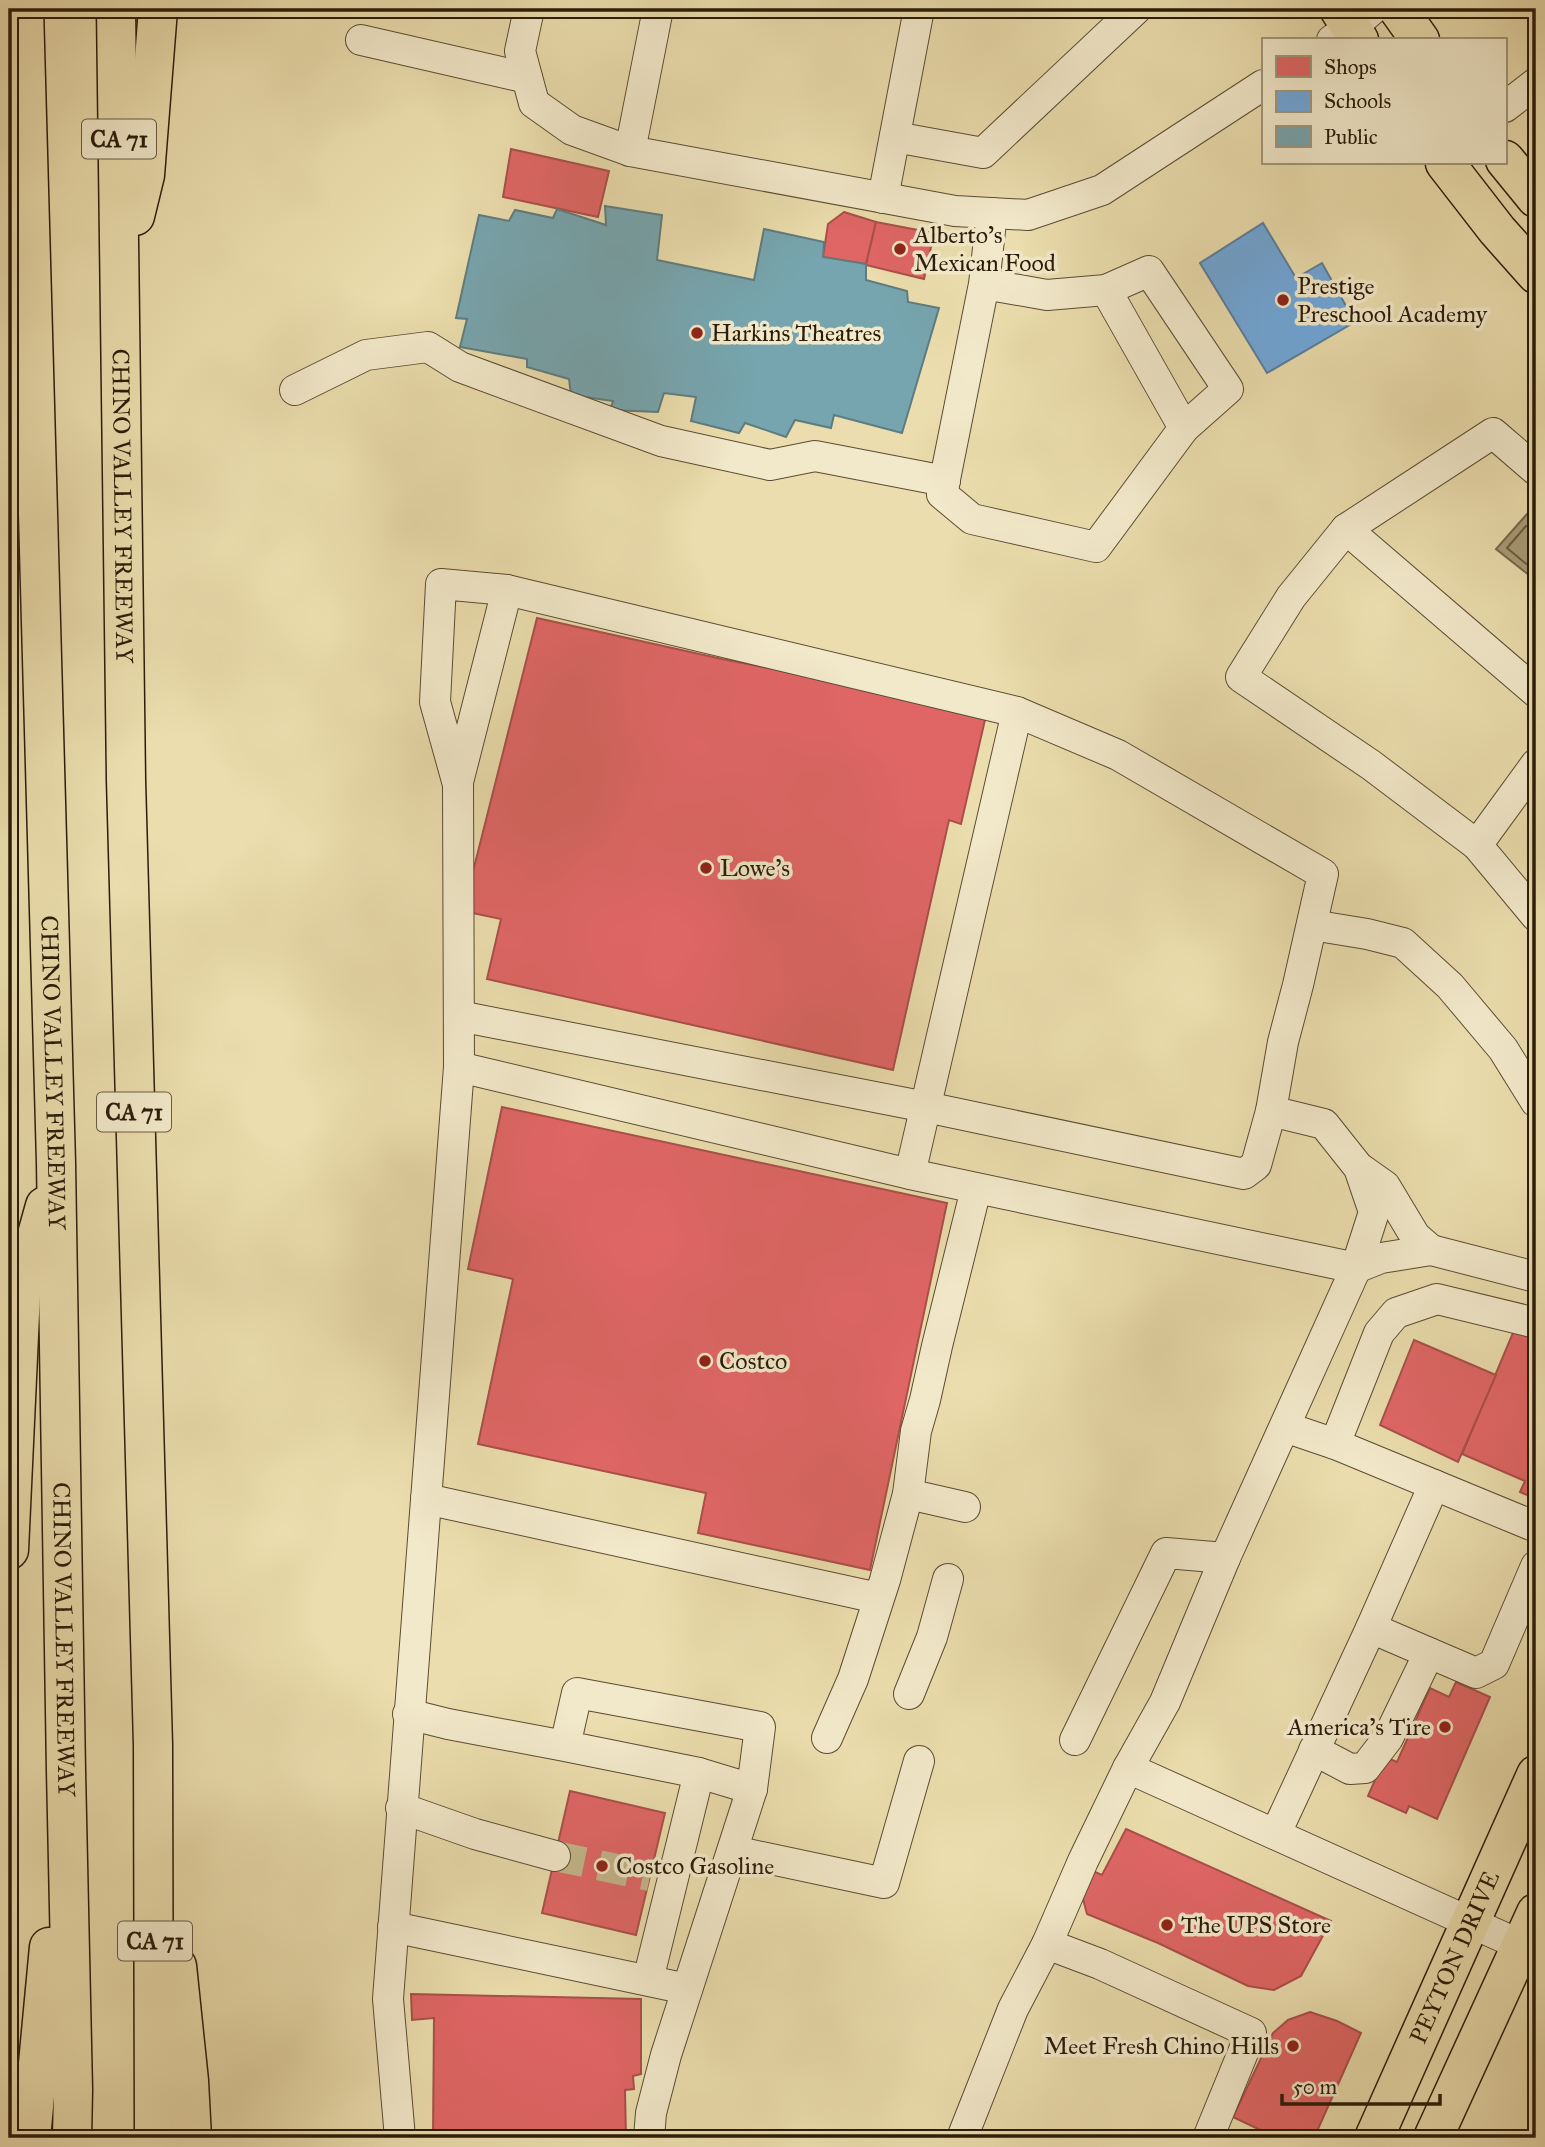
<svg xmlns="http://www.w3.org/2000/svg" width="1545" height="2147" font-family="'IM FELL Great Primer',serif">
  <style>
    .water { fill: #a99b76; stroke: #76684b; stroke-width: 2 }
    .shops { fill: #e06666; stroke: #a9504a; stroke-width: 2 }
    .schools { fill: #6fa8dc; stroke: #5a7e9d; stroke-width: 2 }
    .public { fill: #76a5af; stroke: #5f7c7e; stroke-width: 2 }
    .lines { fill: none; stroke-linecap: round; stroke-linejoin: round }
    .shore { stroke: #6a5c40; stroke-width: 2 }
    .minor-tunnel { stroke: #c4b68c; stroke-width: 30; stroke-dasharray: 30 15; stroke-linecap: butt }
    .minor-casing { stroke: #5a4c33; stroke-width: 32 }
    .major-casing { stroke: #2a1c0a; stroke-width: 41 }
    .highway-casing { stroke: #2a1c0a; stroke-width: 41 }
    .minor { stroke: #f2e9ca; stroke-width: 30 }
    .major { stroke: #ebddad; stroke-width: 38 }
    .highway { stroke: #ebddad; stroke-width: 38 }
    .poi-dot { fill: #8f2418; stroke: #f2e9ca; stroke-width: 2.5 }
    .labels { text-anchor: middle; stroke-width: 7; stroke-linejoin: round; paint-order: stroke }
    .shield { fill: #f2e9ca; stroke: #665a44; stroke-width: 2 }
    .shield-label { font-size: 23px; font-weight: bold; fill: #2a1c0a }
    .poi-label { font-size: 24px; fill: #2a1c0a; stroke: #f2e9ca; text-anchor: start }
    .street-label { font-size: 24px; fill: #2a1c0a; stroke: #f2e9ca }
  </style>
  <rect width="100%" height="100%" fill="#ebddad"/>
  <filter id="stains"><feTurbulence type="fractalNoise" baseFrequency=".00286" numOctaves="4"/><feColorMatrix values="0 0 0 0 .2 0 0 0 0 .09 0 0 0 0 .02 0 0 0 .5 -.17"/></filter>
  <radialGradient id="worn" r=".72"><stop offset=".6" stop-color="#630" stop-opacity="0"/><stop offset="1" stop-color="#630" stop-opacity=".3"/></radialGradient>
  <!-- water -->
  <polygon class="water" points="1527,514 1536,522 1535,580 1496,549"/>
  <!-- shops -->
  <g class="shops">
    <polygon points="511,149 609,171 598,217 503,197"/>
    <polygon points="844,212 876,222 866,264 823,257 828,224"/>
    <polygon points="876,222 934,233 924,279 866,265"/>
    <polygon points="537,618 722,659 987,711 961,824 949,820 893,1070 487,979 501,919 463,911"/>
    <polygon points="502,1107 947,1203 870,1570 698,1533 706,1493 478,1444 513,1279 468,1269"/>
    <polygon points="1515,1328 1536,1337 1536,1499 1520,1492 1525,1481 1462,1454"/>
    <polygon points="1414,1340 1496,1375 1458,1462 1380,1425"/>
    <polygon points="1456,1682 1490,1697 1437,1819 1409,1806 1406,1813 1368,1796 1385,1757 1397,1762 1430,1688 1449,1697"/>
    <polygon points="570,1791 665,1813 636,1935 542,1913"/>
    <polygon points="1126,1829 1331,1921 1301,1976 1274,1990 1248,1986 1158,1943 1087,1914 1083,1899 1093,1871 1102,1875"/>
    <polygon points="411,1994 641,1999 641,2074 633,2076 634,2089 625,2090 626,2138 507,2138 449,2136 433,2138 434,2018 412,2020"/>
    <polygon points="1310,2012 1337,2021 1361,2033 1314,2138 1277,2138 1233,2117 1273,2033 1288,2020"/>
  </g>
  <!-- schools -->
  <polygon class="schools" points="1263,223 1296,278 1322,263 1355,322 1267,373 1200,263"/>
  <!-- public -->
  <polygon class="public" points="605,206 662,215 657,260 754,280 764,229 824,242 823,257 866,264 866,280 907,291 908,302 939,308 902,433 834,415 831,428 795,420 786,437 745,423 739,433 691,421 696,397 664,393 658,412 610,410 613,401 571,395 569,379 527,367 527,359 460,347 467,319 456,318 479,215 509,221 515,210 553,218 557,209 606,225"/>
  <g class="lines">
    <!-- shore -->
    <polyline class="shore" points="1536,527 1526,526 1507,548 1536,572"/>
    <!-- minor-tunnel -->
    <polyline class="minor-tunnel" points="555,1856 650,1876"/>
    <!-- minor casing -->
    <g class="minor-casing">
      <g id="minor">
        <polyline points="529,9 520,51 534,103 572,130 630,151 955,211 1028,215 1102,190 1263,85"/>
        <polyline points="361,40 527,78"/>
        <polyline points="1332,40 1351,28 1373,9"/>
        <polyline points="1505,107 1536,83"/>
        <polyline points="895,137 983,153 1136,9"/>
        <polyline points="630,151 658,9"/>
        <polyline points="883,198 919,9"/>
        <polyline points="984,284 942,494 972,519 1096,547 1184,428 1228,389 1149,271 1106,290 1047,295 984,284 992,213"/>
        <polyline points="1106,290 1184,428"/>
        <polyline points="295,390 366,355 428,347 460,367 661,441 770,465 815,456 945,481"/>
        <polyline points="1536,470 1493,433 1346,529 1291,597 1241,677 1371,765 1477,845 1536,916"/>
        <polyline points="1346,529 1536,692"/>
        <polyline points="457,781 435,702 441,584 507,590 1017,712"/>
        <polyline points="1477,845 1536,764"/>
        <polyline points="1312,925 1367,934 1403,943 1450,986 1503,1049 1536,1102"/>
        <polyline points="459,1016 926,1107 1244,1174 1256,1165 1271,1111"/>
        <polyline points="459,1067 910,1174 1356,1268 1381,1258 1431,1250 1536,1277"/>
        <polyline points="1361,1169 1385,1186 1415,1236 1431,1250"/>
        <polyline points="910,1174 1017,712 1118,755 1323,874 1298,985 1283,1042 1271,1111 1324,1124 1359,1168 1374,1212 1356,1268 1225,1558 1165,1702 1128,1768 1083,1861 1047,1944 1013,2009 962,2138"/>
        <polyline points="1285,1427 1335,1444 1536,1527"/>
        <polyline points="1335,1444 1379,1333 1396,1313 1437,1299 1536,1323"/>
        <polyline points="908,1494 965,1507"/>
        <polyline points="426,1499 878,1598"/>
        <polyline points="1371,1628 1476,1673 1494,1664 1536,1566"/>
        <polyline points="909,1694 932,1637 948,1579"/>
        <polyline points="408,1714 448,1724 565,1746 577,1693 760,1727 752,1789 699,1773 565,1746"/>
        <polyline points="827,1738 853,1679 885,1580 908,1494 916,1431 925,1400 937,1346 976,1189"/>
        <polyline points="1075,1740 1166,1553 1225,1558"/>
        <polyline points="1314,1750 1350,1769 1365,1768 1388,1738 1429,1653"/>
        <polyline points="1128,1768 1536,1952"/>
        <polyline points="401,1808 475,1834 555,1856"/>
        <polyline points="1276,1833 1371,1628 1434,1485"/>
        <polyline points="733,1851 884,1883 919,1761"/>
        <polyline points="393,1927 687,1989"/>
        <polyline points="1047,1944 1100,1964 1251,2033 1208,2138"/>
        <polyline points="648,1980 699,1773"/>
        <polyline points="400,2138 388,1999 459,1067 458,782 507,590"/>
        <polyline points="649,2138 651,2113 666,2055 752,1789"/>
      </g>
    </g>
    <!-- major casing -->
    <g class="major-casing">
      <g id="major">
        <polyline points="1339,9 1359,40"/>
        <polyline points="1398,9 1420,40"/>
        <polyline points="1505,160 1536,198"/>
        <polyline points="1445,163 1497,230 1536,274"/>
        <path id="s1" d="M1374,2138l162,-363"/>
        <polyline points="1433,2138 1536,1913"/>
      </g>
    </g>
    <!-- highway casing -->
    <g class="highway-casing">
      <g id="highway">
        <path id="s2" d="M24,9l32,1154 10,608 7,319 -1,48"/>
        <path id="s3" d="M116,9l10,771 27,965 1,393"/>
        <polyline points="135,216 145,175 158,9"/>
        <polyline points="9,1550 21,1292 45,1206"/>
        <polyline points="177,1966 189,2081 192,2138"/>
        <polyline points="31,2138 49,1947"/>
      </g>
    </g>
    <!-- minor -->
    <use href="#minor" class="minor"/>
    <!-- major -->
    <use href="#major" class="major"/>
    <!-- highway -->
    <use href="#highway" class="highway"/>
  </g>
  <!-- markers -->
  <g class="poi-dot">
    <circle cx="900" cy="249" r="7"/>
    <circle cx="1283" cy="300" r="7"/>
    <circle cx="697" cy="333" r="7"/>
    <circle cx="706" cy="868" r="7"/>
    <circle cx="705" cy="1361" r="7"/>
    <circle cx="1445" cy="1727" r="7"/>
    <circle cx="602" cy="1866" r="7"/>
    <circle cx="1167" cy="1925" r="7"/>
    <circle cx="1293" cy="2046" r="7"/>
  </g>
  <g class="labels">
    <!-- shield labels -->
    <g class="shield">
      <rect x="82" y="119.5" width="74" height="39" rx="5"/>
      <rect x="97" y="1092.5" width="74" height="39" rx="5"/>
      <rect x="118" y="1921.5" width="74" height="39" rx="5"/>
    </g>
    <g class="shield-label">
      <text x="119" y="147">CA 71</text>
      <text x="134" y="1120">CA 71</text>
      <text x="155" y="1949">CA 71</text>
    </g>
    <!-- poi labels -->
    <g class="poi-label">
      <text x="914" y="243">Alberto's<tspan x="914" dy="28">Mexican Food</tspan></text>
      <text x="1297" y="294">Prestige<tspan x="1297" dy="28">Preschool Academy</tspan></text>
      <text x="711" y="341">Harkins Theatres</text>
      <text x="720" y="876">Lowe's</text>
      <text x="719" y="1369">Costco</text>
      <text x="1431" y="1735" text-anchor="end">America's Tire</text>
      <text x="616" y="1874">Costco Gasoline</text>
      <text x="1181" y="1933">The UPS Store</text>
      <text x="1279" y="2054" text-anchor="end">Meet Fresh Chino Hills</text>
    </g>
    <!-- street labels -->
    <g class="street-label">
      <text dy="8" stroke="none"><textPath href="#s3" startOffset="497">CHINO VALLEY FREEWAY</textPath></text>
      <text dy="8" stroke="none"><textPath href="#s2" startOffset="1064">CHINO VALLEY FREEWAY</textPath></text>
      <text dy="8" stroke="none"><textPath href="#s2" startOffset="1631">CHINO VALLEY FREEWAY</textPath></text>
      <text dy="8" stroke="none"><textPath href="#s1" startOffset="198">PEYTON DRIVE</textPath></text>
    </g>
  </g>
  <!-- margin -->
  <rect width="1545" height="2147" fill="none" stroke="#ebddad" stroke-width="35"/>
  <rect x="10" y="10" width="1524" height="2126" fill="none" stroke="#2a1c0a" stroke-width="3.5"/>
  <rect x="18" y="18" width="1510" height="2112" fill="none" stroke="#2a1c0a" stroke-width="2"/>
  <!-- legend -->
  <rect x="1262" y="38" width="245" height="126" fill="#f2e9ca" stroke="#a2977d" stroke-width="2"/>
  <rect x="1276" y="56" width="35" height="21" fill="#e06666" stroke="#a2977d" stroke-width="2"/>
  <text x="1324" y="74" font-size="21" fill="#2a1c0a">Shops</text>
  <rect x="1276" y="91" width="35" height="21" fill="#6fa8dc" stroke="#a2977d" stroke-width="2"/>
  <text x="1324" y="108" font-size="21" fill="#2a1c0a">Schools</text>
  <rect x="1276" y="126" width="35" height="21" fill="#76a5af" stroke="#a2977d" stroke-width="2"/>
  <text x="1324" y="144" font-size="21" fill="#2a1c0a">Public</text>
  <!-- scale -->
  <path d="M1282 2094v10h158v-10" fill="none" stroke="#2a1c0a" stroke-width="3.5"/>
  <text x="1293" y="2094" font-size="21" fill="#2a1c0a" stroke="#f2e9ca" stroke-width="5" paint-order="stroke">50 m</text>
  <rect width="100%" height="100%" filter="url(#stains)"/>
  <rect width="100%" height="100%" fill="url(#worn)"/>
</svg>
